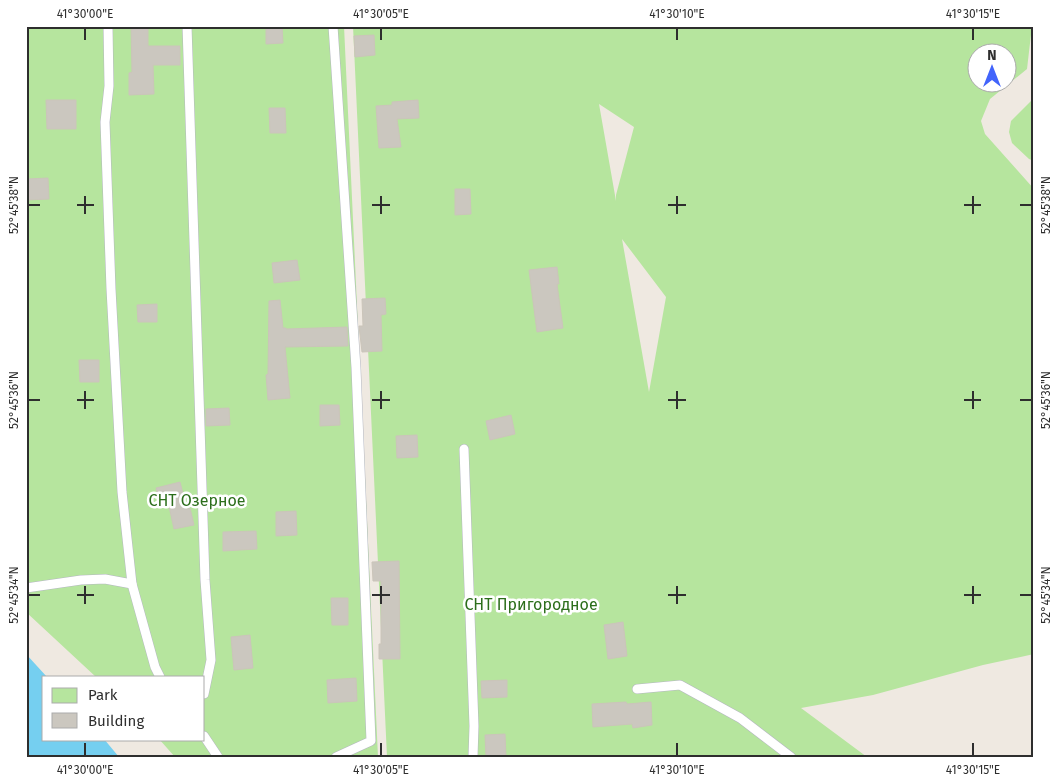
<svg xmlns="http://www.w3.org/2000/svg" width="1060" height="783" font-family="'Fira Sans',sans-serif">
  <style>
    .green { fill: #b6e59e; fill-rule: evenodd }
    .water { fill: #75cff0 }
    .building { fill: #cbc7bf; stroke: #cbc5ba }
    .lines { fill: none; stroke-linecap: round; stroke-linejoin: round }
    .lane-casing { stroke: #b4b7c1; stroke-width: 10 }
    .lane { stroke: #fff; stroke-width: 9 }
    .ticks { fill: none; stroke: #2e2e2e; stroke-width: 2 }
    .labels { text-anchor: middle; stroke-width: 5; stroke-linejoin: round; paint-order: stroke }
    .park-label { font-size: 16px; fill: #2c6e1b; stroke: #fff }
    .neatline { fill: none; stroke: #2e2e2e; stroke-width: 2 }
    .ticks-label { font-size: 12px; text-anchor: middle; fill: #2e2e2e }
  </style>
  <rect width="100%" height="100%" fill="#efe9e1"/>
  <!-- green -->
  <g class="green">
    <polygon points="26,26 344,26 378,757 175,757 159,739 204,739 204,677 96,677 26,612"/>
    <path d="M353,26h679l-5,43 -37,30 -9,22 4,13 49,55v465l-51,11 -110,30 -72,13 66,49h-480zM978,52h30v30h-30zM599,104l35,23 -18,68v6zM622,239l44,58 -17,95z"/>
    <polygon points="1034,98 1034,161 1029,159 1012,143 1009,132 1011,121"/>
  </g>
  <!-- water -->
  <polygon class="water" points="26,654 47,677 44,677 44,739 104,739 119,757 26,757"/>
  <!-- building -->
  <g class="building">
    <polygon points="131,26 148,26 148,46 180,46 180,65 153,65 154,94 129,95 129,73 132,72"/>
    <polygon points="266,26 282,26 283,43 266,44"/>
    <polygon points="374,35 375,55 355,57 354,36"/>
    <polygon points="46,100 76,100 76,129 47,129"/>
    <polygon points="418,100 419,118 397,119 401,147 379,148 376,106 392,105 392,102"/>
    <polygon points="269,108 285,108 286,133 270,133"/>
    <polygon points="48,178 49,199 28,200 27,179"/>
    <polygon points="455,189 470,189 471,214 455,215"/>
    <polygon points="297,260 300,280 274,283 272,263"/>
    <polygon points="557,267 559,284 557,284 563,328 537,332 529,270"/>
    <polygon points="385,298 386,314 381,315 382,351 362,352 359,326 363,326 362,299"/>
    <polygon points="280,300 283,328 286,328 286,329 347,327 348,346 285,347 290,398 268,400 266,375 268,374 269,301"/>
    <polygon points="157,304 157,322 138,322 137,305"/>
    <polygon points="79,360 99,360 99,382 80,382"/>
    <polygon points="320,405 339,405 340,425 320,426"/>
    <polygon points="229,408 230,425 206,426 206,409"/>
    <polygon points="511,415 515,434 490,440 486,421"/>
    <polygon points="417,435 418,457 397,458 396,436"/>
    <polygon points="180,482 187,509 190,508 194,525 174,529 168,502 160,504 156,488"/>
    <polygon points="296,511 297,535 276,536 276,512"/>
    <polygon points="256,531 257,549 223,551 223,532"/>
    <polygon points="399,561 400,659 379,659 379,644 381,644 381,581 373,581 372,562"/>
    <polygon points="331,598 348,598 348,625 332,625"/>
    <polygon points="623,622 627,656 608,659 604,625"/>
    <polygon points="250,635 253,668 234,670 231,637"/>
    <polygon points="356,678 357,701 328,703 327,680"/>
    <polygon points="507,680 507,697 482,698 481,681"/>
    <polygon points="626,702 627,704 651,702 652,725 633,728 632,724 593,727 592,704"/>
    <polygon points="505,734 506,757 486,757 485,735"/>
  </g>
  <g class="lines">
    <!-- lane casing -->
    <g class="lane-casing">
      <g id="lane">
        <polyline points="108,26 109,86 105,122 111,289 122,492 132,584"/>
        <polyline points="187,26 205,580 211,660 204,694"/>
        <polyline points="333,26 356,368 371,741 336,757"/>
        <polyline points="464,449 474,726 473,757"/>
        <polyline points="26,588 81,580 105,579 132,584 155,667 160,677"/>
        <polyline points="637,689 680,685 740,718 791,757"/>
        <polyline points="204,736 218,757"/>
      </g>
    </g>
    <!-- lane -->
    <use href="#lane" class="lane"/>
  </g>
  <!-- ticks -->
  <path class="ticks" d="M85,28v12M381,28v12M677,28v12M973,28v12M85,196v18M381,196v18M677,196v18M973,196v18M28,205h12M77,205h17M372,205h18M668,205h18M964,205h17M1020,205h12M85,391v18M381,391v18M677,391v18M973,391v18M28,400h12M77,400h17M372,400h18M668,400h18M964,400h17M1020,400h12M85,586v18M381,586v18M677,586v18M973,586v18M28,595h12M77,595h17M372,595h18M668,595h18M964,595h17M1020,595h12M85,743v13M381,743v13M677,743v13M973,743v13"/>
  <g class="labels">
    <!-- park labels -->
    <g class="park-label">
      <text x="197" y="506">СНТ Озерное</text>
      <text x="531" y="610">СНТ Пригородное</text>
    </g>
  </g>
  <!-- border -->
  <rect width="1060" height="783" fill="none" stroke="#ffffff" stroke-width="55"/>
  <!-- legend -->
  <rect x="42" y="676" width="162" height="65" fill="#ffffff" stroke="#ababab"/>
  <rect x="52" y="688" width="25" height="15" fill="#b6e59e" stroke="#ababab"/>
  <text x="88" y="700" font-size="15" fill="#2e2e2e">Park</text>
  <rect x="52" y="713" width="25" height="15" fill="#cbc7bf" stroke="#ababab"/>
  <text x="88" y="726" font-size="15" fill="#2e2e2e">Building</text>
  <!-- north arrow -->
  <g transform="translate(992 68)"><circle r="24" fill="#ffffff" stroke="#ababab"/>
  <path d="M0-4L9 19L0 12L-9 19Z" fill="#4264fb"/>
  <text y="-8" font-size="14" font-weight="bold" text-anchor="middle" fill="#2e2e2e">N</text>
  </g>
  <rect x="28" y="28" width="1004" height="728" class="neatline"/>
  <g class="ticks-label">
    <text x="85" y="18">41°30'00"E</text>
    <text x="381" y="18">41°30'05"E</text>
    <text x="677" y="18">41°30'10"E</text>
    <text x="973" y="18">41°30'15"E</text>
    <text transform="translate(14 205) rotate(-90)" y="4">52°45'38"N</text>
    <text transform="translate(1046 205) rotate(-90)" y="4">52°45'38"N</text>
    <text transform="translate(14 400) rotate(-90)" y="4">52°45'36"N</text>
    <text transform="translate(1046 400) rotate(-90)" y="4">52°45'36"N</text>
    <text transform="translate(14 595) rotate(-90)" y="4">52°45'34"N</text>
    <text transform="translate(1046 595) rotate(-90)" y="4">52°45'34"N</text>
    <text x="85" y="774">41°30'00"E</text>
    <text x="381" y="774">41°30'05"E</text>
    <text x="677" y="774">41°30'10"E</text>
    <text x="973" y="774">41°30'15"E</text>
  </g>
</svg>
